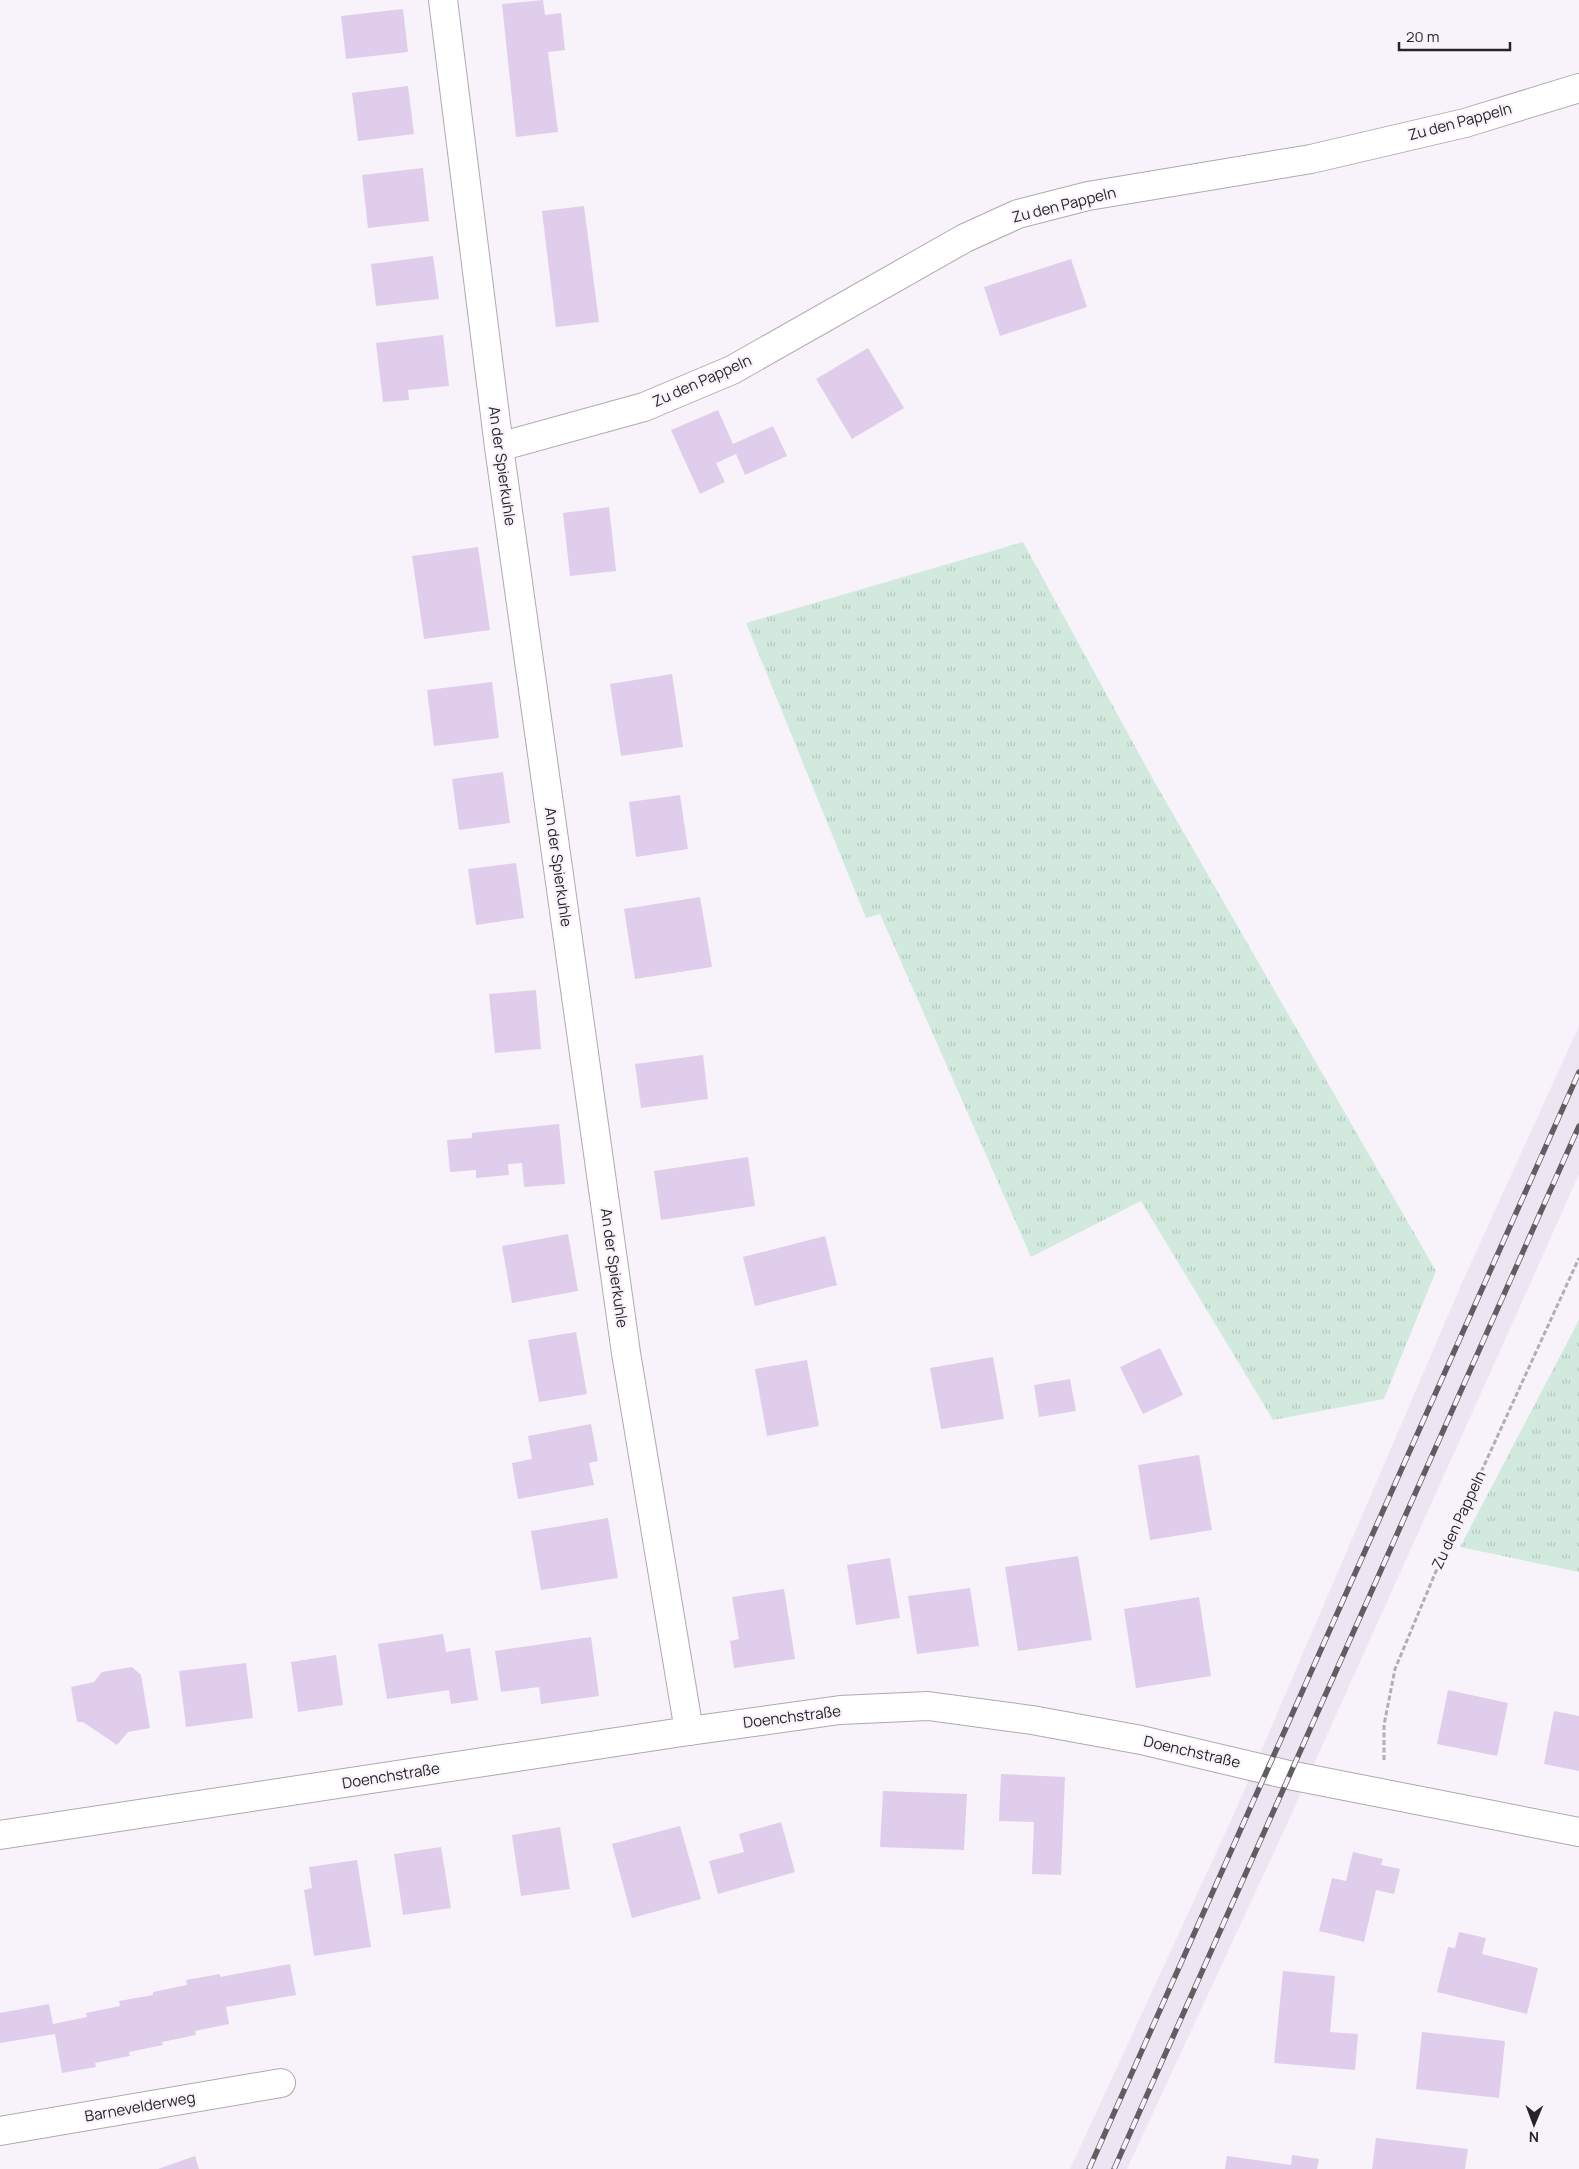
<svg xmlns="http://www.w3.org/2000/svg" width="1579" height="2169" font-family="Manrope,sans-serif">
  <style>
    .built { fill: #eee5f2 }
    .grass { fill: url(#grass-tufts) }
    .building { fill: #dfcdeb }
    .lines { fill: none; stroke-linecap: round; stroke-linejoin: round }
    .minor-casing { stroke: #aea9af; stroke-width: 30 }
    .path { stroke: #b2aeb3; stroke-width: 3; stroke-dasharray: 5 2.5; stroke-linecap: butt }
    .minor { stroke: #fff; stroke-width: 28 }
    .rail-casing { stroke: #615e62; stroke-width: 5.5 }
    .rail { stroke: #f8f3fa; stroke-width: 4; stroke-dasharray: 11; stroke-linecap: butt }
    .labels { text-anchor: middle; stroke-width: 4.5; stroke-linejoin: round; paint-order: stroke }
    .street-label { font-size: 15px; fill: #262426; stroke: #f8f3fa }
  </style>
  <defs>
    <pattern id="grass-tufts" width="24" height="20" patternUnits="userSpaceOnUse" patternTransform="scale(1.25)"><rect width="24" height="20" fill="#d2eade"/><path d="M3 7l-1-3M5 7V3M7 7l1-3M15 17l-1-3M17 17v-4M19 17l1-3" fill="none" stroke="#b4c9be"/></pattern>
  </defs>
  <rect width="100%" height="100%" fill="#f8f3fa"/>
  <!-- built -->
  <polygon class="built" points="1579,1026 1579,1174 1518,1311 1282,1835 1127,2169 1070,2169 1234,1814 1461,1285"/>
  <!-- grass -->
  <g class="grass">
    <polygon points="1023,542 1154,781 1436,1271 1384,1399 1273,1420 1141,1201 1031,1257 880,914 866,918 746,623"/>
    <polygon points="1579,1320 1579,1572 1460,1547"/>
  </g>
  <!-- building -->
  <g class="building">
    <polygon points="543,0 545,15 561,13 565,50 548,52 558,132 516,137 502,4"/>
    <polygon points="403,9 408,52 346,59 341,16"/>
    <polygon points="408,86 414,134 358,141 352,93"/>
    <polygon points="423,168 429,221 368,228 362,175"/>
    <polygon points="584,206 599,322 556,327 542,211"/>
    <polygon points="433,256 439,299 376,306 371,264"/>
    <polygon points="1071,259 1087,307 1000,336 984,287"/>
    <polygon points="443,335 449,386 408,390 409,400 383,402 376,343"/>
    <polygon points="868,348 904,408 852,439 816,379"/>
    <polygon points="718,410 733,444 773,426 787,456 745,475 736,454 716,463 725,482 700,494 671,430"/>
    <polygon points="609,507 616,571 570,576 563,513"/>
    <polygon points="478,547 490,630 424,639 412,556"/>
    <polygon points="672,674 683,747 621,756 610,684"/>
    <polygon points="492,682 499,738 434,746 427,690"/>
    <polygon points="503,772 510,823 459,830 452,779"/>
    <polygon points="680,795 688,849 636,857 629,802"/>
    <polygon points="516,863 524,918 476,925 468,869"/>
    <polygon points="700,897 712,967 635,979 624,909"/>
    <polygon points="536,990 541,1049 495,1053 489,994"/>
    <polygon points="703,1055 708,1099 641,1108 635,1064"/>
    <polygon points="559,1124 565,1184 524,1187 522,1163 508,1164 509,1175 476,1178 476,1170 450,1172 447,1140 472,1138 472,1133"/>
    <polygon points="748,1157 755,1206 661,1220 654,1171"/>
    <polygon points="568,1234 578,1291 512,1303 502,1246"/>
    <polygon points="825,1236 837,1285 755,1306 743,1257"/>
    <polygon points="576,1332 587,1394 539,1402 528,1340"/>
    <polygon points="1160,1348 1183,1395 1143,1414 1120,1367"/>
    <polygon points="993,1357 1004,1419 941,1429 930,1368"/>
    <polygon points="807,1360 819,1426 767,1436 755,1369"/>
    <polygon points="1070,1379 1076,1411 1039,1417 1034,1385"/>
    <polygon points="591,1424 598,1461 589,1463 594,1485 518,1499 512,1463 532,1459 528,1436"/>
    <polygon points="1199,1455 1212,1530 1150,1540 1138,1465"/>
    <polygon points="608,1518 618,1578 541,1590 531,1531"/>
    <polygon points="1078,1556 1092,1640 1018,1651 1005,1567"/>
    <polygon points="890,1558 900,1618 856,1625 847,1565"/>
    <polygon points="970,1588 979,1646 917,1654 908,1596"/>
    <polygon points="784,1589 795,1659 734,1668 730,1641 739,1639 732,1597"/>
    <polygon points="1199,1597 1211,1676 1136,1688 1124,1609"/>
    <polygon points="443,1634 446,1652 470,1648 478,1700 451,1704 449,1690 387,1699 378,1644"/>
    <polygon points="591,1637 599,1696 541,1704 539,1687 501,1692 495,1651"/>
    <polygon points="336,1655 343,1705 298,1712 291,1662"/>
    <polygon points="246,1663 253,1718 186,1727 179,1671"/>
    <polygon points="132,1667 141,1675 150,1728 128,1732 117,1745 83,1722 77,1722 71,1687 94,1682 102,1672"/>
    <polygon points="1448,1690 1508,1703 1497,1756 1437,1744"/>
    <polygon points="1554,1711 1579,1716 1579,1771 1544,1764"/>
    <polygon points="1001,1774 1065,1777 1061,1875 1032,1874 1034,1822 999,1821"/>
    <polygon points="883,1791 967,1794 964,1850 880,1847"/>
    <polygon points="781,1822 795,1872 718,1894 709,1861 744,1852 739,1834"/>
    <polygon points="680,1826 701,1899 632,1918 612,1844"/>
    <polygon points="560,1827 570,1889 521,1896 512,1835"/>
    <polygon points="441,1847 451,1908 403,1915 394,1854"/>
    <polygon points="1353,1852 1383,1859 1381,1865 1400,1869 1394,1894 1376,1890 1364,1942 1319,1931 1332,1878 1346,1881"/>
    <polygon points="357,1860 371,1947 314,1956 304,1890 312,1888 309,1867"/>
    <polygon points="1459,1932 1486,1938 1482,1954 1538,1968 1527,2014 1437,1992 1448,1947 1455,1948"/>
    <polygon points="290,1964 296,1995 226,2007 229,2024 195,2031 196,2035 162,2042 163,2045 129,2052 130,2056 95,2063 96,2067 62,2073 55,2034 0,2043 0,2013 49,2004 53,2024 87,2017 86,2013 120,2006 119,2001 153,1995 153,1992 187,1985 186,1980 220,1974 220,1977"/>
    <polygon points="1283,1971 1335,1976 1330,2032 1358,2034 1355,2070 1274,2063"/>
    <polygon points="1422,2032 1505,2041 1499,2098 1416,2089"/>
    <polygon points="1376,2138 1468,2149 1465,2169 1372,2169"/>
    <polygon points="1292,2155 1319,2159 1317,2169 1225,2169 1227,2156 1291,2165"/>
    <polygon points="195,2156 199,2169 158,2169"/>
  </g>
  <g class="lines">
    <!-- minor casing -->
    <g class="minor-casing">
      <g id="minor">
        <polyline points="443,0 499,447 626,1353 689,1731"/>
        <polyline points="499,447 644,407 732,370 965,238 1018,214 1088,196 1311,159 1465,123 1579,88"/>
        <polyline points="0,1835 689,1731 840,1710 928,1706 1032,1720 1141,1740 1289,1775 1579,1832"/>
        <polyline points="0,2131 281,2083"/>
      </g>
    </g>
    <!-- path -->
    <polyline class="path" points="1384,1760 1384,1725 1395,1669 1439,1564 1579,1258"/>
    <!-- minor -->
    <use href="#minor" class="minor"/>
    <!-- rail casing -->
    <g class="rail-casing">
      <g id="rail">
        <polyline points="1089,2169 1579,1072"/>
        <polyline points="1114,2169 1579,1126"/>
      </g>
    </g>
    <!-- rail -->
    <use href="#rail" class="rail"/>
  </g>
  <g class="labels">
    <!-- street labels -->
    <g class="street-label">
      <text transform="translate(1460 122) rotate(-15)" y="5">Zu den Pappeln</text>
      <text transform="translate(1064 205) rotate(-14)" y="5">Zu den Pappeln</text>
      <text transform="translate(702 381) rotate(-24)" y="5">Zu den Pappeln</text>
      <text transform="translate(502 466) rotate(82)" y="5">An der Spierkuhle</text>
      <text transform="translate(558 867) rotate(82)" y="5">An der Spierkuhle</text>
      <text transform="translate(614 1268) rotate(82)" y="5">An der Spierkuhle</text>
      <text transform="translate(1459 1520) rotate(-65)" y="5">Zu den Pappeln</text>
      <text transform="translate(792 1717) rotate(-7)" y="5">Doenchstraße</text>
      <text transform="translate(1192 1752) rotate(13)" y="5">Doenchstraße</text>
      <text transform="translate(391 1776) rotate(-9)" y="5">Doenchstraße</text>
      <text transform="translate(140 2107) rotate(-10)" y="5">Barnevelderweg</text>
    </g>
  </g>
  <!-- north arrow -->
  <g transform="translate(1534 2124) rotate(181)" stroke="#f8f3fa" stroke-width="4" paint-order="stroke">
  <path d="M0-4L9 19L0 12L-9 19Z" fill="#262426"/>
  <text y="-8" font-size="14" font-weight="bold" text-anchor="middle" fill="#262426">N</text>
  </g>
  <!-- scale -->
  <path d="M1399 42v8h111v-8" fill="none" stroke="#262426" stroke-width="2.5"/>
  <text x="1406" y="42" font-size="15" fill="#262426" stroke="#f8f3fa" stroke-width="4" paint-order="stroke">20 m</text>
</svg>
